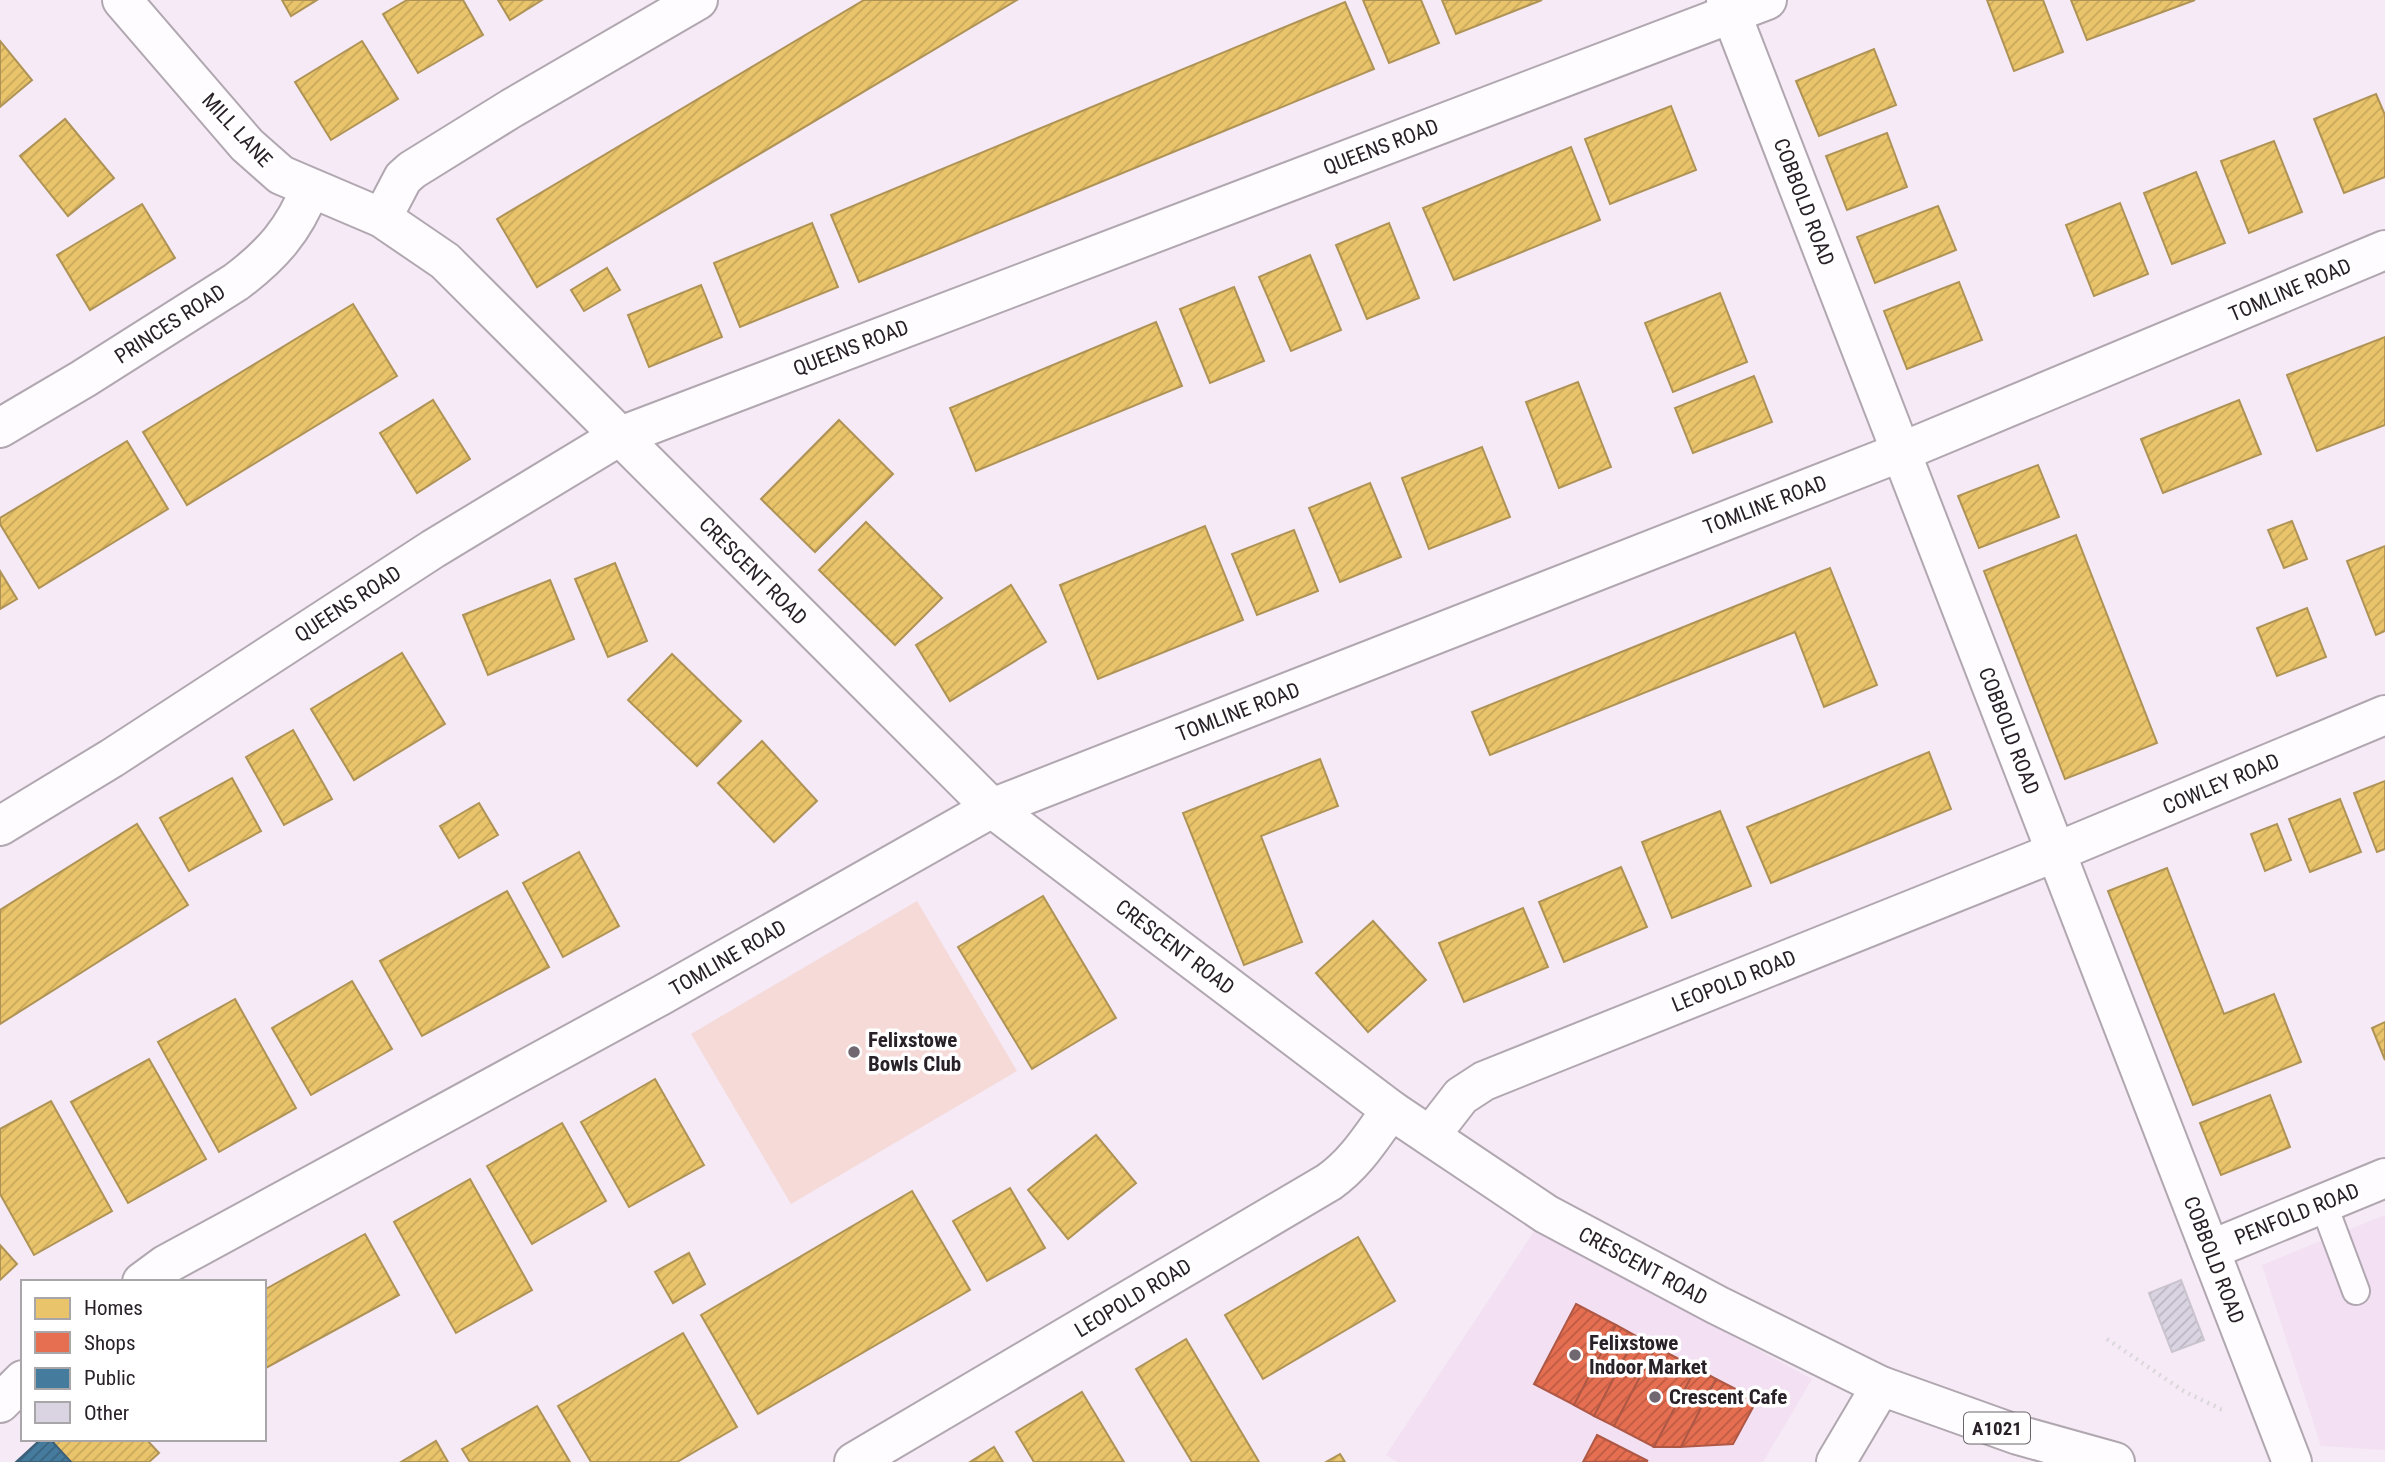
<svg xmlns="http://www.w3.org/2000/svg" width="2385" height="1462" font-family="'Roboto Condensed',sans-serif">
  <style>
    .built { fill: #f3e0f3 }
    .park { fill: #f5dad8 }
    .homes { fill: url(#homes-hatch); stroke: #af9356; stroke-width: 2 }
    .shops { fill: url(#shops-hatch); stroke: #ae5845; stroke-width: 2 }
    .public { fill: url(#public-hatch); stroke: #3d607a; stroke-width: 2 }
    .building { fill: url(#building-hatch); stroke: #c9c4cd; stroke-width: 2 }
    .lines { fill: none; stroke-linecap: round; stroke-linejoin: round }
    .service-casing { stroke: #b0a7b0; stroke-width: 30 }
    .minor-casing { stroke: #b0a7b0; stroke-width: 42 }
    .tertiary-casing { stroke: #b0a7b0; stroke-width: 42 }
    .primary-casing { stroke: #b0a7b0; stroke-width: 42 }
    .path { stroke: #dbd7db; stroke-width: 4.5; stroke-dasharray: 2 5; stroke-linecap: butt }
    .service { stroke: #fefcfe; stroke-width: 26 }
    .minor { stroke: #fefcfe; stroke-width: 38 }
    .tertiary { stroke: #fefcfe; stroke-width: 38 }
    .primary { stroke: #fefcfe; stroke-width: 38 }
    .poi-dot { fill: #706770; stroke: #fff; stroke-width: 2.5 }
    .labels { text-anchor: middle; stroke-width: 7; stroke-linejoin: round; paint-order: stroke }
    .shield { fill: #fff; stroke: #696468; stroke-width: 2 }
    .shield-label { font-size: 19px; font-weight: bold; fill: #292128 }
    .street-label { font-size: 21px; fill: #292128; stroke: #fff }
    .poi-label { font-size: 21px; font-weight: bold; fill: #292128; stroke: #fff; text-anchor: start }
  </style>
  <defs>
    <pattern id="homes-hatch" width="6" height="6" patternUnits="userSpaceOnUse" patternTransform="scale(1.75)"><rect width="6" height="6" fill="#e9c46a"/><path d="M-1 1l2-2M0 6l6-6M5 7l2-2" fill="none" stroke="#c8a85c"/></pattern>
    <pattern id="shops-hatch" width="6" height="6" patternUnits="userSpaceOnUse" patternTransform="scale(1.75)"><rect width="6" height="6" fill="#e76f51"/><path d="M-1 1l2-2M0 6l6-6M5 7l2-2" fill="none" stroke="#bb5b43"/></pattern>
    <pattern id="public-hatch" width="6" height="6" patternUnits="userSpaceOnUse" patternTransform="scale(1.75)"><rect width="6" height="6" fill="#457b9d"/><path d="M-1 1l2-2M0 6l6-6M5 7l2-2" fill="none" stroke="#3a6480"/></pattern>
    <pattern id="building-hatch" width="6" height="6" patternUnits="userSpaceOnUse" patternTransform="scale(1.75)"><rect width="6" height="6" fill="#dad3e2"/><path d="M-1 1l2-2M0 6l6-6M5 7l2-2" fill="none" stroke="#bbb5c2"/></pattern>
  </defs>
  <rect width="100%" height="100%" fill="#f5eaf5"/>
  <!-- built -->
  <g class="built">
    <polygon points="2385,1215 2385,1450 2321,1446 2262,1265"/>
    <polygon points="1535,1230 1812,1379 1763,1462 1398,1462 1386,1455"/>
  </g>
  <!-- park -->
  <polygon class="park" points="917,901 1017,1071 791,1204 691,1034"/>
  <!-- homes -->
  <g class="homes">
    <polygon points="282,0 317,0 291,16"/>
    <polygon points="407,0 463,0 483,35 418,73 383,14"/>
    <polygon points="498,0 542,0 510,20"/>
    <polygon points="864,0 1017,0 537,287 497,219"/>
    <polygon points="1363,0 1421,0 1439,43 1389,63"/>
    <polygon points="1442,0 1542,0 1456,34"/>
    <polygon points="1987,0 2043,0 2063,52 2014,71"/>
    <polygon points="2071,0 2195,0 2087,40"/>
    <polygon points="1345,2 1374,69 859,282 831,215"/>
    <polygon points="0,41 32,80 0,107"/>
    <polygon points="362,41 398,99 331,140 295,82"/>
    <polygon points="1874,49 1896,105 1819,136 1796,81"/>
    <polygon points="2376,94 2385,115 2385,177 2344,193 2314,119"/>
    <polygon points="1671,106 1696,170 1610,204 1585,139"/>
    <polygon points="65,119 114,178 68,216 20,156"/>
    <polygon points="1887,133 1907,187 1847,210 1826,156"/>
    <polygon points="2274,141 2302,212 2249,233 2221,161"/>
    <polygon points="1571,147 1600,220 1454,280 1423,208"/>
    <polygon points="2196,172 2225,243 2172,264 2144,193"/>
    <polygon points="2120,203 2148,274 2094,296 2066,225"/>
    <polygon points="142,204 175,258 90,310 57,255"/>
    <polygon points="1938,206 1956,250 1875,283 1857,237"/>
    <polygon points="812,223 838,287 740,327 714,263"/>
    <polygon points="1389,223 1419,298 1367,319 1336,245"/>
    <polygon points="1310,255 1341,330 1291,351 1259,277"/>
    <polygon points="607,268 620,290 584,311 571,290"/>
    <polygon points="1959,282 1982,340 1907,369 1884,311"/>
    <polygon points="701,285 722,337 649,367 628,315"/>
    <polygon points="1234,287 1264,361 1210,383 1180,309"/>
    <polygon points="1720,293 1747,362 1673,392 1645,323"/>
    <polygon points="353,304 397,376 187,505 143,432"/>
    <polygon points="1156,322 1182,386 976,471 950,408"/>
    <polygon points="2385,337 2385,425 2317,451 2287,375"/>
    <polygon points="1754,376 1772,422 1693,453 1675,408"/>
    <polygon points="1578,382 1611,467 1559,488 1526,402"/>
    <polygon points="433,400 470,459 417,493 380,433"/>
    <polygon points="2239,400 2261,454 2163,493 2141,439"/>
    <polygon points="839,420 893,474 815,552 761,499"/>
    <polygon points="127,441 168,509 39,588 0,524 0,518"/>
    <polygon points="1482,447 1510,517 1429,549 1402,478"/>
    <polygon points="2038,465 2059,517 1979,548 1958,496"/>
    <polygon points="1370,483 1401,557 1340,582 1309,508"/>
    <polygon points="2292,521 2307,559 2284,568 2268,530"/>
    <polygon points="866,522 942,598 895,645 819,570"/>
    <polygon points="1205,526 1243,620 1098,679 1060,585"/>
    <polygon points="1294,530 1318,591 1257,615 1232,554"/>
    <polygon points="2076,535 2157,743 2065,779 1984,571"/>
    <polygon points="2385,546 2385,631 2376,635 2347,561"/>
    <polygon points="615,563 647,641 608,657 575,579"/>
    <polygon points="1830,568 1877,685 1824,707 1795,632 1490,755 1472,712"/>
    <polygon points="0,571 17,599 0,609"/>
    <polygon points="550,580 574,639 488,675 463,615"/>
    <polygon points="1011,585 1046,642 950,701 916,645"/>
    <polygon points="2307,608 2326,657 2277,676 2257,628"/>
    <polygon points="402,653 445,724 354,780 311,709"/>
    <polygon points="672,654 741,721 697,766 628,700"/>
    <polygon points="293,730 332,799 284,825 246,757"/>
    <polygon points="762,741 817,801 774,842 718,783"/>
    <polygon points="1929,752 1951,809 1771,883 1747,827"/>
    <polygon points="1320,759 1338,806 1261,836 1302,942 1244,965 1183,813"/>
    <polygon points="232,778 261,831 189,871 160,818"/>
    <polygon points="2385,781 2385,849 2377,852 2354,793"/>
    <polygon points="2340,799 2361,852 2310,872 2289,819"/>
    <polygon points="479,803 498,835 459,858 440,826"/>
    <polygon points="1720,811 1751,886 1672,918 1642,842"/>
    <polygon points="137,824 188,905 0,1024 0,910"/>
    <polygon points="2277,824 2291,860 2265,871 2251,834"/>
    <polygon points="579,852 619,926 563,957 523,883"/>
    <polygon points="1621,867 1647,927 1564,962 1539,902"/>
    <polygon points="2167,868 2224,1014 2274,994 2301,1062 2193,1105 2108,891"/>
    <polygon points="507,891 549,967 422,1036 380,961"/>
    <polygon points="1043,896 1116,1018 1032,1069 958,947"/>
    <polygon points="1523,908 1548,967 1464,1002 1439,943"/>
    <polygon points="1373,921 1426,980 1368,1032 1316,973"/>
    <polygon points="352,981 392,1049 311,1095 272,1028"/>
    <polygon points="235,999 296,1108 219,1152 158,1042"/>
    <polygon points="2385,1022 2385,1060 2372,1028"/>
    <polygon points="149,1059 206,1159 128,1203 71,1102"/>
    <polygon points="655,1079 704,1165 629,1207 581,1122"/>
    <polygon points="2270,1095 2290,1147 2221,1175 2200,1123"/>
    <polygon points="51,1101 112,1211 34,1255 0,1194 0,1129"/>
    <polygon points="562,1123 606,1201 532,1244 487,1166"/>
    <polygon points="1096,1135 1136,1183 1068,1239 1028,1190"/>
    <polygon points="470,1179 532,1290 456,1333 394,1222"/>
    <polygon points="1010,1188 1045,1248 987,1281 953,1221"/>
    <polygon points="912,1191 970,1290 758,1414 701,1315"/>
    <polygon points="365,1234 399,1295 264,1369 264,1290"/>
    <polygon points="1358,1237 1395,1301 1263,1379 1225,1315"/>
    <polygon points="0,1245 17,1264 0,1280"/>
    <polygon points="689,1253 705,1284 673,1303 655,1272"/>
    <polygon points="683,1333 737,1427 677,1462 591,1462 558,1406"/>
    <polygon points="1186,1339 1259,1462 1192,1462 1136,1369"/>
    <polygon points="1082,1392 1124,1462 1034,1462 1016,1432"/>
    <polygon points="537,1406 570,1462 470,1462 462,1449"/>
    <polygon points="57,1439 146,1439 159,1453 149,1462 71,1462 53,1443"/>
    <polygon points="436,1441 448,1462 401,1462"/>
    <polygon points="994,1447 1003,1462 970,1462"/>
    <polygon points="1340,1454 1345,1462 1326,1462"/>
  </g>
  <!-- shops -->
  <g class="shops">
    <polygon points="1576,1304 1616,1325 1574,1405 1534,1384"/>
    <polygon points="1616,1325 1636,1336 1594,1416 1574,1405"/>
    <polygon points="1636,1336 1656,1347 1614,1426 1594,1416"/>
    <polygon points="1656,1347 1696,1368 1654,1447 1614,1426"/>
    <polygon points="1696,1368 1716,1379 1681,1447 1654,1447"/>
    <polygon points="1716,1379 1757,1400 1733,1444 1681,1447"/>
    <polygon points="1597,1435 1648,1461 1583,1462"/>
  </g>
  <!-- public -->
  <polygon class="public" points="41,1439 50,1439 71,1462 16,1462"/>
  <!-- building -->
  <polygon class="building" points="2181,1280 2204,1340 2172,1352 2149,1293"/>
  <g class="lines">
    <!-- service casing -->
    <g class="service-casing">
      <polyline id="service" points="2323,1203 2356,1291"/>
    </g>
    <!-- minor casing -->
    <g class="minor-casing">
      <g id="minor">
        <polyline points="1726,0 2292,1462"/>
        <polyline points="382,218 403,178 412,170 512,108 698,0"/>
        <path d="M0,428l83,-49 153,-97c36,-27 58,-52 74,-93"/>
        <polyline points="0,826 112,758 433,549 618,437 1767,0"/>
        <polyline points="1430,1136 1461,1096 1484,1081 2056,852 2385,715"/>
        <polyline points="2210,1250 2385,1178"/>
        <polyline points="142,1282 165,1265 660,996 992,808 1901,452 2385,250"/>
        <polyline points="0,1403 23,1380"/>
      </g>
    </g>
    <!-- tertiary casing -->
    <g class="tertiary-casing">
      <polyline id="tertiary" points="122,0 247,145 281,175 382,218 445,261 992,808 1391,1110"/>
    </g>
    <!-- primary casing -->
    <g class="primary-casing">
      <g id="primary">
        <path d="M854,1462l475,-280c27,-19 43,-46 62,-72l155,104 171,91 164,81 137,49 97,27"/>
        <polyline points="1836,1462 1881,1386"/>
      </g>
    </g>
    <!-- path -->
    <polyline class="path" points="2107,1339 2185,1392 2221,1409 2226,1409"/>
    <!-- service -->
    <use href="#service" class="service"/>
    <!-- minor -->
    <use href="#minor" class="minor"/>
    <!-- tertiary -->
    <use href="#tertiary" class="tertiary"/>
    <!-- primary -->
    <use href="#primary" class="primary"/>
  </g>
  <!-- markers -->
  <g class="poi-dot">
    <circle cx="854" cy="1052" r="7"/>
    <circle cx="1575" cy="1355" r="7"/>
    <circle cx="1655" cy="1397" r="7"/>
  </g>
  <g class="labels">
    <!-- shield labels -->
    <rect class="shield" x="1964" y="1412.5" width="66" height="31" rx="5"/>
    <g class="shield-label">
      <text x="1997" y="1435">A1021</text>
    </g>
    <!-- street labels -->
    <g class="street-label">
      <text transform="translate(237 130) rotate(47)" y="7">MILL LANE</text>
      <text transform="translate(1381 147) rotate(-21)" y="7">QUEENS ROAD</text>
      <text transform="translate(1804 202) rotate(69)" y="7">COBBOLD ROAD</text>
      <text transform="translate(2290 290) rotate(-23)" y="7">TOMLINE ROAD</text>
      <text transform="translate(170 324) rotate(-33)" y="7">PRINCES ROAD</text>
      <text transform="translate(851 348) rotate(-21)" y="7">QUEENS ROAD</text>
      <text transform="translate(1765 505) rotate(-21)" y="7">TOMLINE ROAD</text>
      <text transform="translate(753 571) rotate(45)" y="7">CRESCENT ROAD</text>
      <text transform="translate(348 604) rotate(-33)" y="7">QUEENS ROAD</text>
      <text transform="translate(1238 712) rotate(-21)" y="7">TOMLINE ROAD</text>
      <text transform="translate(2009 731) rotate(69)" y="7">COBBOLD ROAD</text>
      <text transform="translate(2221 784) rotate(-23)" y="7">COWLEY ROAD</text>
      <text transform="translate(1175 947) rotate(37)" y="7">CRESCENT ROAD</text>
      <text transform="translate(728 958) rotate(-30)" y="7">TOMLINE ROAD</text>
      <text transform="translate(1734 981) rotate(-22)" y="7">LEOPOLD ROAD</text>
      <text transform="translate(2297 1214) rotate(-22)" y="7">PENFOLD ROAD</text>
      <text transform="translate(2214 1260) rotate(69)" y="7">COBBOLD ROAD</text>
      <text transform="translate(1643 1266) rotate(28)" y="7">CRESCENT ROAD</text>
      <text transform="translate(1133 1298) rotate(-31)" y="7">LEOPOLD ROAD</text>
    </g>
    <!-- poi labels -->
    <g class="poi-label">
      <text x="868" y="1047">Felixstowe<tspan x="868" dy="24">Bowls Club</tspan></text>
      <text x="1589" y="1350">Felixstowe<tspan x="1589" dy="24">Indoor Market</tspan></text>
      <text x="1669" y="1404">Crescent Cafe</text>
    </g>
  </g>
  <!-- legend -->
  <rect x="21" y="1280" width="245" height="161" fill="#ffffff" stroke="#a9a6a9" stroke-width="2"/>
  <rect x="35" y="1298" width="35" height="21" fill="#e9c46a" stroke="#a9a6a9" stroke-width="2"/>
  <text x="84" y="1315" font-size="21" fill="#292128">Homes</text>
  <rect x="35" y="1332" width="35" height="21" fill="#e76f51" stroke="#a9a6a9" stroke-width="2"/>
  <text x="84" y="1350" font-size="21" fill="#292128">Shops</text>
  <rect x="35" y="1368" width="35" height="21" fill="#457b9d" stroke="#a9a6a9" stroke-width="2"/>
  <text x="84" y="1385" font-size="21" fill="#292128">Public</text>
  <rect x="35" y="1402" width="35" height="21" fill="#dad3e2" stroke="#a9a6a9" stroke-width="2"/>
  <text x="84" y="1420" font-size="21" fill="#292128">Other</text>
</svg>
